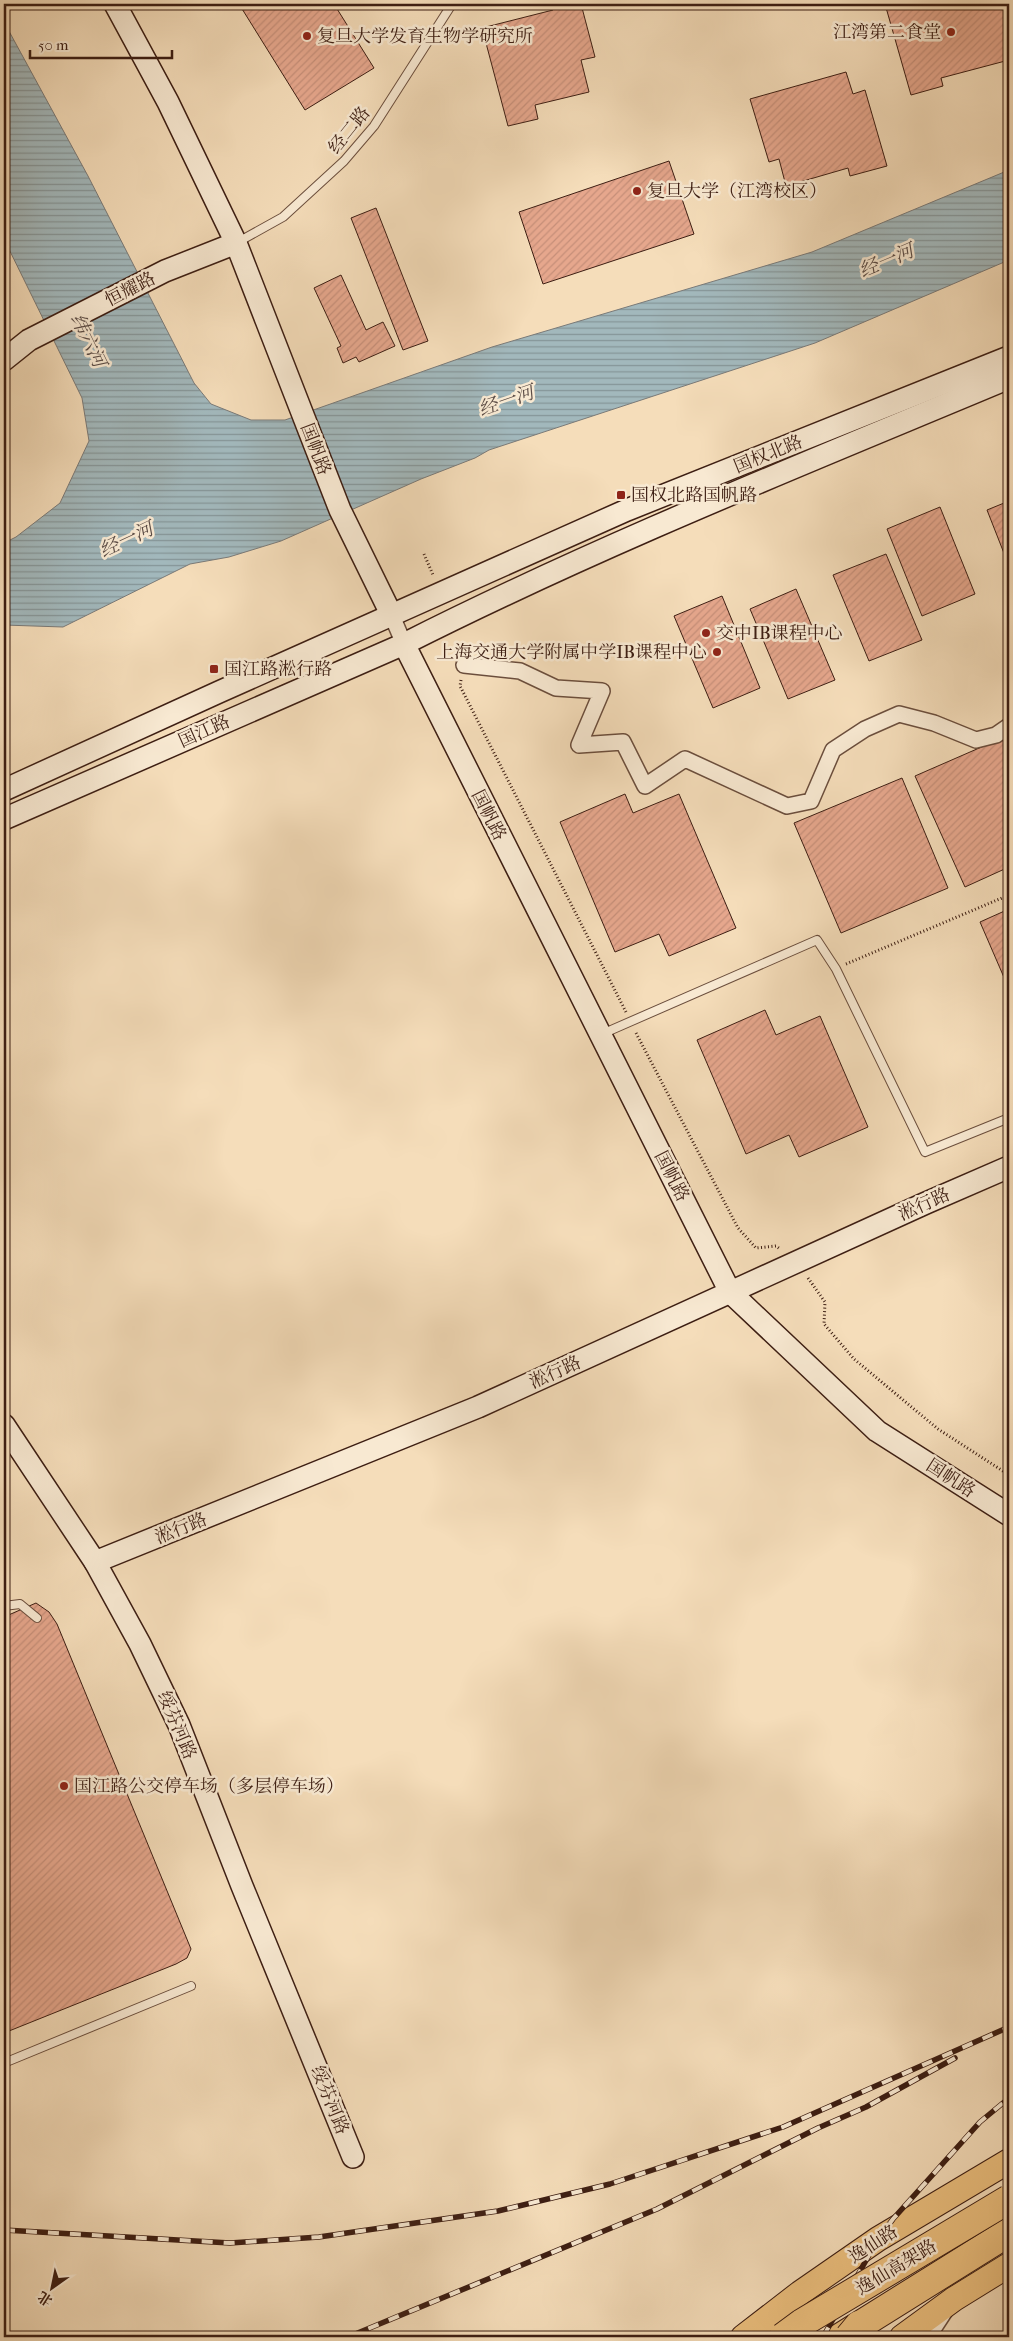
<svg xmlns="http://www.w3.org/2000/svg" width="1013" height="2341" font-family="'IM FELL French Canon','Noto Serif SC',serif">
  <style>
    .water { fill: url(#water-rules); stroke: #7a7a78 }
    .building { fill: url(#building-hatch); stroke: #3d1e13 }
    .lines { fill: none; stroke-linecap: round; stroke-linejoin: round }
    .lane-casing { stroke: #6b4e3d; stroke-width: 10 }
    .street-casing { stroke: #6b4e3d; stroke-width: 18 }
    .secondary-casing { stroke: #3d1e13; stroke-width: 24 }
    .primary-casing { stroke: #3d1e13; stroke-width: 26 }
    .highway-casing { stroke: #3d1e13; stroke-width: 30 }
    .path { stroke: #3d1e13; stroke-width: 3; stroke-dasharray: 1 2.5; stroke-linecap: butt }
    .lane { stroke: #f8e9d2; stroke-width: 8 }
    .street { stroke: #f8e9d2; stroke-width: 15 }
    .secondary { stroke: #f8e9d2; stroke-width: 21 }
    .primary { stroke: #eabe7d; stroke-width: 24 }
    .highway { stroke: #eabe7d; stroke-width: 28 }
    .rail-casing { stroke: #3d1e13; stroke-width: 5.5 }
    .rail { stroke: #f8e9d2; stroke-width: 4; stroke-dasharray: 11; stroke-linecap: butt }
    .highway-bridge-casing { stroke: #3d1e13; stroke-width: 30; stroke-linecap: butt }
    .highway-bridge { stroke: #eabe7d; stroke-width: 28 }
    .poi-dot { fill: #8f2418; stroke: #f8e9d2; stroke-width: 2 }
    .labels { text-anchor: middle; stroke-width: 5; stroke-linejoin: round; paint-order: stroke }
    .poi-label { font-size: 18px; fill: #3d1e13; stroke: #f8e9d2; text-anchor: start }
    .street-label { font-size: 18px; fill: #3d1e13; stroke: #f8e9d2 }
    .water-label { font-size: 19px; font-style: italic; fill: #5b4c46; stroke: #f8e9d2 }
  </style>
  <defs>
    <pattern id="water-rules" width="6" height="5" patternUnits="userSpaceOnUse" patternTransform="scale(1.25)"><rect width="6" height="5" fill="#a2b8bc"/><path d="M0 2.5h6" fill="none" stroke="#859598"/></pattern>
    <pattern id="building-hatch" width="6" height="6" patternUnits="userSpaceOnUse" patternTransform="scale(1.25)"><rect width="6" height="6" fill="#e6a78d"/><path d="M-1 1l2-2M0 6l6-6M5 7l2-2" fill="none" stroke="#c68f79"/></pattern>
  </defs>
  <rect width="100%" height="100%" fill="#f5ddba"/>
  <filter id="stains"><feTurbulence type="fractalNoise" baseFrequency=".004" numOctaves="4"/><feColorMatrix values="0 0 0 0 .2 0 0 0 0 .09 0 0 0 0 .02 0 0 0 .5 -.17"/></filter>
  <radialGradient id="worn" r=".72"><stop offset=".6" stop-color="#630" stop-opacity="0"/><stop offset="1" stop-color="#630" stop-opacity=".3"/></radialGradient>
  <!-- water -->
  <polygon class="water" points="4,22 88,176 194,383 211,404 251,420 285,420 492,347 812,252 1009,170 1009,260 815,343 489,450 475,458 421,479 281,541 229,557 190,564 63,627 4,625 4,543 16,537 60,503 89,441 82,398 4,239"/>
  <!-- building -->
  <g class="building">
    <polygon points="239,4 334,4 374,68 305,110"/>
    <polygon points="551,4 581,4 595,57 581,60 589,92 535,105 538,119 508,126 482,28 553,10"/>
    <polygon points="885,4 1009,4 1009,60 941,78 943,86 911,95"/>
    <polygon points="846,72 853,94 865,90 887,166 850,176 848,168 786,186 779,159 769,162 750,99"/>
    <polygon points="669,161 694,234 543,284 519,212"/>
    <polygon points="376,208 428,341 403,350 351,218"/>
    <polygon points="341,275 366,330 383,322 395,346 359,362 356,357 343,363 337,348 341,346 314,288"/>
    <polygon points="1009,501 1009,566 987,510"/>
    <polygon points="940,507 975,594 922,616 887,529"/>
    <polygon points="886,554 922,640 869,661 833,575"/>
    <polygon points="796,589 835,680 788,699 750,609"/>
    <polygon points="722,596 760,688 713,708 674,616"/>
    <polygon points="1009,735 1009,867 965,887 915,776"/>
    <polygon points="902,778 948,888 841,933 794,823"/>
    <polygon points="625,794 633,813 679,794 736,928 669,956 659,934 615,952 560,822"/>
    <polygon points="1009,909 1009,989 980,922"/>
    <polygon points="765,1010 776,1035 820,1016 868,1127 799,1157 789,1135 746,1154 697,1040"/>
    <polygon points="36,1603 49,1612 57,1624 191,1949 187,1958 176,1964 4,2033 4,1617"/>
  </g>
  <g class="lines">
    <!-- lane casing -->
    <g class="lane-casing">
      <g id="lane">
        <polyline points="238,242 283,217 344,161 374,126 452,4"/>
        <polyline points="602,1034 817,940 836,969 925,1152 1009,1118"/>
        <polyline points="4,1606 20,1604 37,1618"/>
        <polyline points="4,2063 191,1986"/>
      </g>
    </g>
    <!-- street casing -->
    <g class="street-casing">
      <g id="street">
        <polyline points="392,616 404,644"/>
        <polyline points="464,665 520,671 556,688 602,691 579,745 623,742 645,786 685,759 787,806 811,801 833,750 865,729 899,714 934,723 976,740 996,735 1009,726"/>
        <polyline points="928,2337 945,2311"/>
      </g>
    </g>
    <!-- secondary casing -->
    <g class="secondary-casing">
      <g id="secondary">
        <polyline points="115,4 168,102 236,243 340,510 392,616"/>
        <polyline points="4,360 29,340 165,271 236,243"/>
        <polyline points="404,644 730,1292 877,1431 1009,1515"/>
        <polyline points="4,790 219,692 627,510 1009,357"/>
        <path d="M4,819l400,-175c196,-99 402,-181 605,-266"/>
        <polyline points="4,1425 95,1562 140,1644 179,1725 242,1886 353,2157"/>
        <polyline points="95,1562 478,1407 926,1203 1009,1167"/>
      </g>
    </g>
    <!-- primary casing -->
    <g class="primary-casing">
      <g id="primary">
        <polyline points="743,2337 800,2293 878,2239 1009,2161"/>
        <polyline points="902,2337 954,2299 1009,2265"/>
      </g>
    </g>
    <!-- highway casing -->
    <g class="highway-casing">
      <polyline id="highway" points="841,2337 1009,2232"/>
    </g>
    <!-- path -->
    <g class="path">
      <polyline points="424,554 433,575"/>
      <polyline points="461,680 460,686 626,1012"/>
      <polyline points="846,964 1009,895"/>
      <polyline points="636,1033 738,1228 756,1248 776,1246 780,1249"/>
      <polyline points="808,1278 825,1302 824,1324 854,1359 938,1429 1009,1475"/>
    </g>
    <!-- lane -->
    <use href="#lane" class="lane"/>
    <!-- street -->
    <use href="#street" class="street"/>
    <!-- secondary -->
    <use href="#secondary" class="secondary"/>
    <!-- primary -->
    <use href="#primary" class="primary"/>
    <!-- highway -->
    <use href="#highway" class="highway"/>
    <!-- rail casing -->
    <g class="rail-casing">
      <g id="rail">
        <polyline points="4,2230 230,2243 319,2237 498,2211 610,2184 783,2127 1009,2027"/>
        <polyline points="348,2337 657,2209 818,2128 866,2107 955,2058"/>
        <polyline points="823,2337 878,2239 893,2219 980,2122 1009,2098"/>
        <polyline points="1006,2337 1009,2335"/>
      </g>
    </g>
    <!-- rail -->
    <use href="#rail" class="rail"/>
    <!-- highway-bridge casing -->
    <g class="highway-bridge-casing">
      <g id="highway-bridge">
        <polyline points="783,2337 802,2323 1009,2199"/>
        <polyline points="849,2337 859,2325"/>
      </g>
    </g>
    <!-- highway-bridge -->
    <use href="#highway-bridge" class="highway-bridge"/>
  </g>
  <!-- markers -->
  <g class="poi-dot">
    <circle cx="951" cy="32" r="5"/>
    <circle cx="307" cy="36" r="5"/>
    <circle cx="637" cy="191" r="5"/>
    <rect x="616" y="490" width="10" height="10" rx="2.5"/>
    <circle cx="706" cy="633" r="5"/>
    <circle cx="717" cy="652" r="5"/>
    <rect x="209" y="664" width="10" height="10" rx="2.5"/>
    <circle cx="64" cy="1786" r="5"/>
  </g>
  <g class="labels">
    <!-- poi labels -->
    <g class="poi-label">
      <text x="941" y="38" text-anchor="end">江湾第二食堂</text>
      <text x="317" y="42">复旦大学发育生物学研究所</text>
      <text x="647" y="197">复旦大学（江湾校区）</text>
      <text x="631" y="501">国权北路国帆路</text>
      <text x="716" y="639">交中IB课程中心</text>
      <text x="707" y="658" text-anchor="end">上海交通大学附属中学IB课程中心</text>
      <text x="224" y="675">国江路淞行路</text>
      <text x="74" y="1792">国江路公交停车场（多层停车场）</text>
    </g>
    <!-- street labels -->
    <g class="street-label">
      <text transform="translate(349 130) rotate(-51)" y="6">经二路</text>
      <text transform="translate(130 289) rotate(-27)" y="6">恒耀路</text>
      <text transform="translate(316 449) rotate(69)" y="6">国帆路</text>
      <text transform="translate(768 454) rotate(-22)" y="6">国权北路</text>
      <text transform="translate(204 731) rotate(-24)" y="6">国江路</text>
      <text transform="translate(489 815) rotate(63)" y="6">国帆路</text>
      <text transform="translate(672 1176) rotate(63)" y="6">国帆路</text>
      <text transform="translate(924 1204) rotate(-24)" y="6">淞行路</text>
      <text transform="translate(555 1372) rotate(-24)" y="6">淞行路</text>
      <text transform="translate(951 1478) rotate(33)" y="6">国帆路</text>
      <text transform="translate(181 1528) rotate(-22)" y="6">淞行路</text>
      <text transform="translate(177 1725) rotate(67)" y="6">绥芬河路</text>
      <text transform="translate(330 2100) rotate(68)" y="6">绥芬河路</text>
      <text transform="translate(873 2244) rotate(-33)" y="6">逸仙路</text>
      <text transform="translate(896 2267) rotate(-31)" y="6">逸仙高架路</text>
    </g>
    <!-- water labels -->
    <g class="water-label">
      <text transform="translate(886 260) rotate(-23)" y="7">经一河</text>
      <text transform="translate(89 340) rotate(64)" y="7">纬六河</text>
      <text transform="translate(506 400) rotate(-19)" y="7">经一河</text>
      <text transform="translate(126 539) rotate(-25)" y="7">经一河</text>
    </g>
  </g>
  <!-- margin -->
  <rect width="1013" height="2341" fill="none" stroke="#f5ddba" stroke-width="20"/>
  <rect x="5" y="5" width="1003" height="2331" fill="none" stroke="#3d1e13" stroke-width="2.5"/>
  <rect x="10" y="10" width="993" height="2321" fill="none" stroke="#3d1e13"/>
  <!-- north arrow -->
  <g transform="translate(52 2288) rotate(213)" stroke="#f8e9d2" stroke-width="4" paint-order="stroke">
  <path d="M0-4L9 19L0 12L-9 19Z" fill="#3d1e13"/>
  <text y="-8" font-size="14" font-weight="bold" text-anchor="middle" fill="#3d1e13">北</text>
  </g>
  <!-- scale -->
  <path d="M30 50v8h142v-8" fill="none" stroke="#3d1e13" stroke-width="2.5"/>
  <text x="38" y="50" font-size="15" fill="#3d1e13" stroke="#f8e9d2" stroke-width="4" paint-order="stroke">50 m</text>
  <rect width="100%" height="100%" filter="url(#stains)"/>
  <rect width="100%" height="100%" fill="url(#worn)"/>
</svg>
